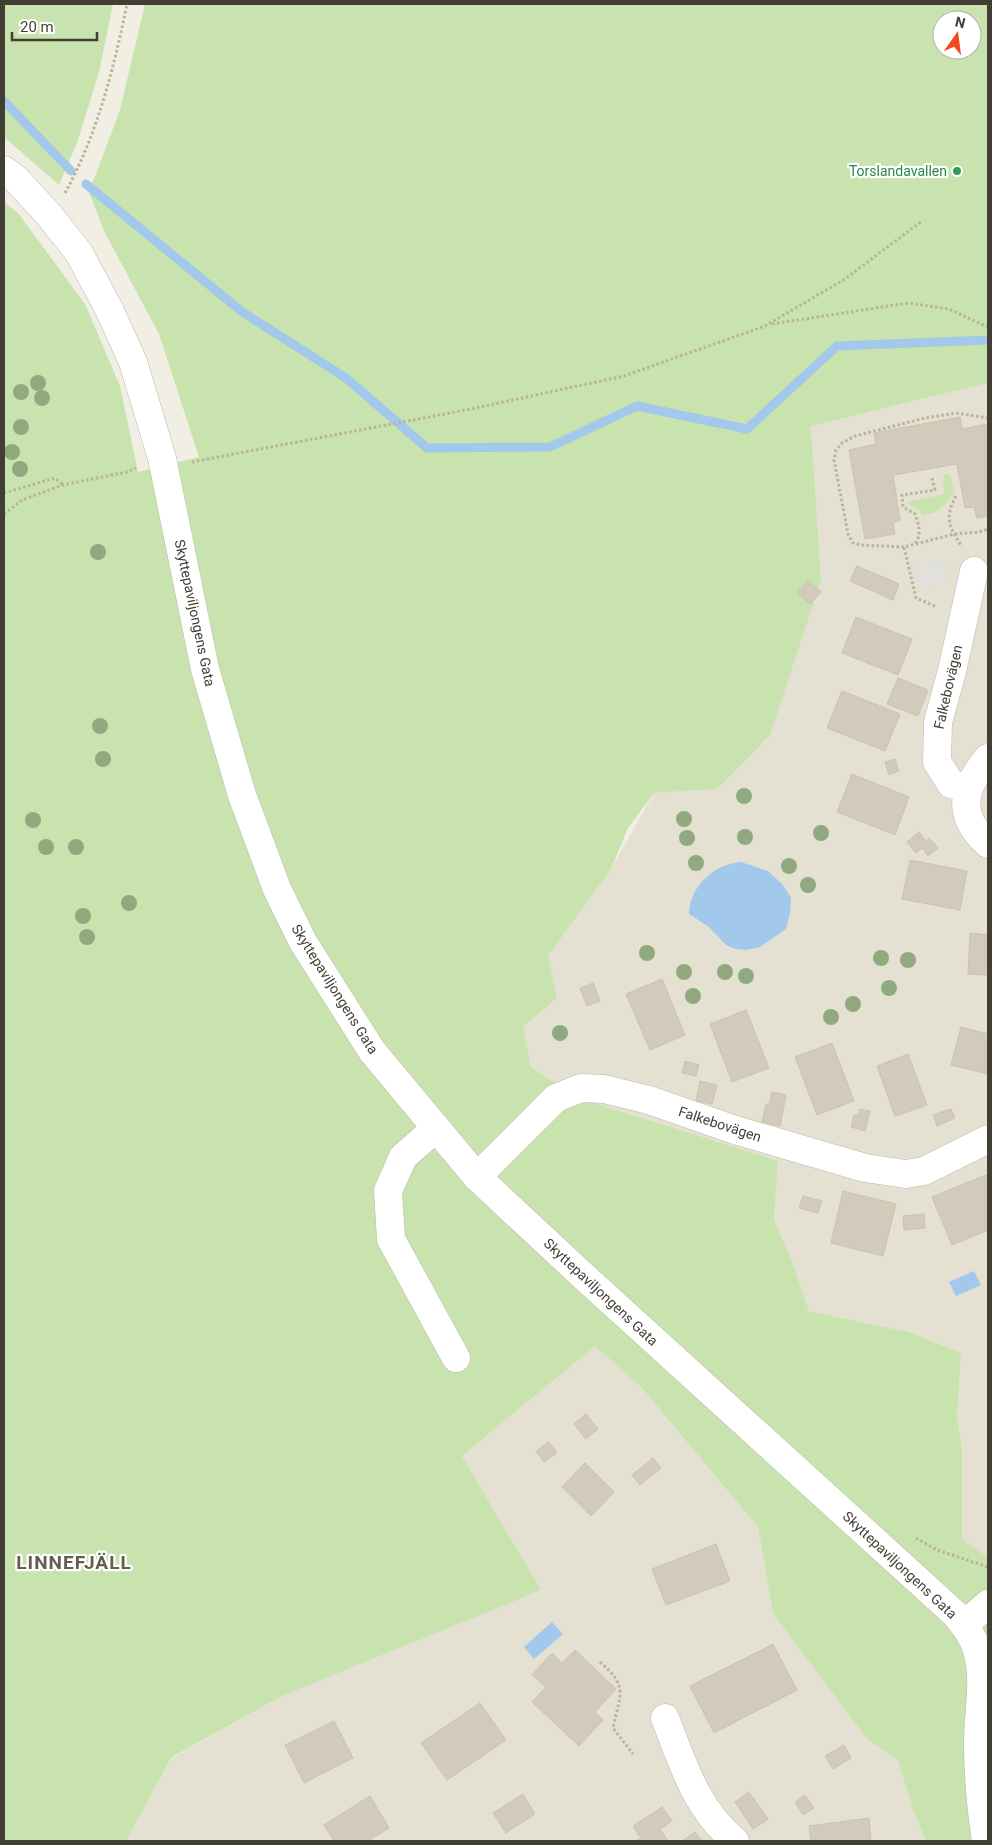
<svg xmlns="http://www.w3.org/2000/svg" width="992" height="1845" font-family="Roboto,sans-serif">
  <style>
    .residential { fill: #e4e0d2 }
    .green { fill: #c8e3ae; fill-rule: evenodd }
    .parking { fill: #e1e0dc }
    .water { fill: #a2c8eb }
    .lines { fill: none; stroke-linecap: round; stroke-linejoin: round }
    .stream { stroke: #a2c8eb; stroke-width: 9 }
    .building { fill: #d2caba; stroke: #ccc2ad }
    .street-casing { stroke: #beb9aa; stroke-width: 29 }
    .path { stroke: #bcb299; stroke-width: 3; stroke-dasharray: 2.5 2.5; stroke-linecap: butt }
    .street { stroke: #fff; stroke-width: 28 }
    .tree { fill: #90a97e }
    .leisure-dot { fill: #2e9e5b; stroke: #fff; stroke-width: 2 }
    .labels { text-anchor: middle; stroke-width: 4.5; stroke-linejoin: round; paint-order: stroke }
    .leisure-label { font-size: 14px; fill: #27864d; stroke: #fff; text-anchor: end }
    .street-label { font-size: 14px; fill: #423e34; stroke: #fff }
    .district-label { font-size: 19px; font-weight: bold; letter-spacing: 1px; fill: #645c4c; stroke: #fff }
  </style>
  <rect width="100%" height="100%" fill="#f1eee4"/>
  <!-- residential -->
  <g class="residential">
    <polygon points="988,383 988,1558 962,1539 962,1447 957,1418 961,1353 909,1332 809,1311 793,1264 774,1219 778,1161 575,1097 531,1067 523,1027 557,998 548,956 611,869 654,793 717,789 821,580 811,426"/>
    <polygon points="595,1346 641,1387 758,1527 773,1613 866,1738 898,1761 914,1812 926,1841 126,1841 172,1758 282,1696 540,1590 462,1456"/>
  </g>
  <!-- green -->
  <g class="green">
    <polygon points="4,4 113,4 99,72 78,140 59,185 4,137"/>
    <path d="M145,4h843v379l-177,43 10,154 -51,155 -53,54 -63,4 -26,35 -17,41 -63,87 9,42 -34,29 8,40 44,30 203,64 -4,58 19,45 16,47 100,21 52,21 -4,65 5,29v92l26,19v283h-62l-12,-29 -16,-51 -32,-23 -93,-125 -15,-86 -117,-140 -46,-41 -133,110 79,134 -259,106 -110,61 -46,84h-122v-1639l14,11 67,91 35,82 18,86 61,-15 -40,-123 -55,-103 -15,-39 31,-82zM942,20h30v30h-30z"/>
    <path d="M948,474l3,4 3,16 -4,3 -2,5 -12,10 -14,4c-3,-7 -6,-9 -13,-11l-2,-3 38,-8 -2,-13 1,-6z"/>
  </g>
  <!-- parking -->
  <polygon class="parking" points="943,560 947,582 918,587 914,565"/>
  <!-- water -->
  <g class="water">
    <path d="M741,862l27,9 14,13 9,13 -1,16 -4,16 -26,18 -14,3 -11,-1 -9,-4 -17,-18 -20,-13c1,-28 25,-50 52,-52z"/>
    <polygon points="974,1271 981,1285 956,1296 949,1282"/>
    <polygon points="552,1622 563,1634 534,1659 524,1647"/>
  </g>
  <g class="lines">
    <!-- stream -->
    <g class="stream">
      <polyline points="4,101 71,171"/>
      <polyline points="86,184 241,311 346,378 427,448 550,447 637,406 747,429 837,346 988,340"/>
    </g>
  </g>
  <!-- building -->
  <g class="building">
    <polygon points="960,417 962,429 988,424 988,516 977,518 974,507 965,508 957,464 893,475 900,520 893,523 895,534 865,539 849,450 876,444 874,433"/>
    <polygon points="857,566 899,584 893,600 850,581"/>
    <polygon points="808,581 821,592 810,604 797,593"/>
    <polygon points="856,617 912,639 898,675 842,653"/>
    <polygon points="898,678 928,690 918,716 887,704"/>
    <polygon points="842,691 900,714 885,751 827,728"/>
    <polygon points="895,759 899,771 889,775 885,762"/>
    <polygon points="852,774 909,797 895,835 837,812"/>
    <polygon points="919,832 926,841 929,838 938,848 928,856 922,848 916,853 907,842"/>
    <polygon points="910,860 967,871 960,910 902,899"/>
    <polygon points="970,933 988,935 988,975 968,974"/>
    <polygon points="662,979 685,1035 650,1050 626,994"/>
    <polygon points="593,983 600,1001 587,1006 580,988"/>
    <polygon points="746,1010 769,1068 732,1082 710,1024"/>
    <polygon points="961,1027 988,1034 988,1074 951,1065"/>
    <polygon points="832,1043 854,1101 817,1115 795,1057"/>
    <polygon points="908,1054 927,1105 895,1116 877,1066"/>
    <polygon points="685,1061 699,1065 696,1076 682,1073"/>
    <polygon points="700,1081 717,1085 712,1104 696,1101"/>
    <polygon points="772,1092 786,1095 780,1126 762,1122 766,1104 769,1105"/>
    <polygon points="860,1109 870,1111 865,1131 851,1127 854,1115 858,1116"/>
    <polygon points="951,1109 955,1118 937,1126 933,1115"/>
    <polygon points="988,1174 988,1230 952,1245 932,1197"/>
    <polygon points="843,1191 896,1204 883,1256 831,1243"/>
    <polygon points="803,1196 822,1201 818,1213 799,1208"/>
    <polygon points="924,1214 925,1228 904,1230 903,1216"/>
    <polygon points="586,1414 598,1429 586,1439 574,1424"/>
    <polygon points="549,1442 557,1453 544,1462 536,1451"/>
    <polygon points="653,1458 661,1468 640,1485 632,1475"/>
    <polygon points="585,1463 614,1492 591,1516 562,1487"/>
    <polygon points="716,1544 730,1581 666,1605 652,1569"/>
    <polygon points="773,1644 797,1690 714,1733 690,1686"/>
    <polygon points="575,1650 616,1689 595,1712 603,1720 579,1746 532,1702 546,1687 532,1675 552,1653 562,1663"/>
    <polygon points="480,1703 506,1740 447,1780 421,1743"/>
    <polygon points="334,1721 353,1758 304,1783 285,1745"/>
    <polygon points="844,1745 851,1758 833,1769 825,1756"/>
    <polygon points="749,1792 768,1819 753,1829 735,1802"/>
    <polygon points="523,1794 535,1814 506,1833 493,1813"/>
    <polygon points="805,1795 814,1808 803,1815 795,1802"/>
    <polygon points="370,1796 389,1828 368,1841 334,1841 324,1825"/>
    <polygon points="662,1807 672,1821 660,1829 668,1841 636,1841 641,1838 633,1826"/>
    <polygon points="869,1818 871,1841 811,1841 809,1826"/>
    <polygon points="695,1832 702,1841 682,1841"/>
  </g>
  <g class="lines">
    <!-- street casing -->
    <g class="street-casing">
      <g id="street">
        <path d="M4,170l11,8 34,37 30,38 30,56 24,53 29,96 43,211 37,126 35,94 26,53 69,109 105,126 103,96 375,341c9,11 18,22 22,36 9,29 1,62 1,92 0,33 3,66 8,99"/>
        <path d="M988,758c-26,31 -32,57 0,86"/>
        <polyline points="968,788 951,784 937,762 938,722 952,671 974,571"/>
        <polyline points="436,1128 403,1157 388,1191 391,1239 456,1358"/>
        <polyline points="477,1177 556,1098 581,1088 604,1089 649,1100 735,1130 865,1168 906,1174 924,1171 988,1139"/>
        <polyline points="964,1625 988,1604"/>
        <path d="M665,1718c18,46 31,91 70,123"/>
      </g>
    </g>
    <!-- path -->
    <g class="path">
      <path d="M65,193c32,-58 49,-125 62,-189"/>
      <polyline points="772,324 908,303 949,309 988,327"/>
      <polyline points="192,462 471,409 624,376 765,326 845,279 922,221"/>
      <path d="M932,478l3,12 -33,5 1,12 12,7c4,11 7,20 0,30l-11,3 12,51 21,9"/>
      <polyline points="4,493 55,478 63,485"/>
      <path d="M956,496c-12,22 -7,30 6,51"/>
      <polyline points="4,514 22,500 63,485 127,472 136,468"/>
      <polyline points="916,544 954,534 979,532 988,529"/>
      <polyline points="904,547 860,545 853,543 848,534 834,460 836,450 842,443 855,436 925,418 956,413 988,418"/>
      <polyline points="916,1538 937,1550 988,1567"/>
      <path d="M600,1662c29,25 20,32 13,66l20,26"/>
    </g>
    <!-- street -->
    <use href="#street" class="street"/>
  </g>
  <!-- trees -->
  <g class="tree">
    <circle cx="38" cy="383" r="8"/>
    <circle cx="21" cy="392" r="8"/>
    <circle cx="42" cy="398" r="8"/>
    <circle cx="21" cy="427" r="8"/>
    <circle cx="12" cy="452" r="8"/>
    <circle cx="20" cy="469" r="8"/>
    <circle cx="98" cy="552" r="8"/>
    <circle cx="100" cy="726" r="8"/>
    <circle cx="103" cy="759" r="8"/>
    <circle cx="744" cy="796" r="8"/>
    <circle cx="684" cy="819" r="8"/>
    <circle cx="33" cy="820" r="8"/>
    <circle cx="821" cy="833" r="8"/>
    <circle cx="745" cy="837" r="8"/>
    <circle cx="687" cy="838" r="8"/>
    <circle cx="46" cy="847" r="8"/>
    <circle cx="76" cy="847" r="8"/>
    <circle cx="696" cy="863" r="8"/>
    <circle cx="789" cy="866" r="8"/>
    <circle cx="808" cy="885" r="8"/>
    <circle cx="129" cy="903" r="8"/>
    <circle cx="83" cy="916" r="8"/>
    <circle cx="87" cy="937" r="8"/>
    <circle cx="647" cy="953" r="8"/>
    <circle cx="881" cy="958" r="8"/>
    <circle cx="908" cy="960" r="8"/>
    <circle cx="684" cy="972" r="8"/>
    <circle cx="725" cy="972" r="8"/>
    <circle cx="746" cy="976" r="8"/>
    <circle cx="889" cy="988" r="8"/>
    <circle cx="693" cy="996" r="8"/>
    <circle cx="853" cy="1004" r="8"/>
    <circle cx="831" cy="1017" r="8"/>
    <circle cx="560" cy="1033" r="8"/>
  </g>
  <!-- markers -->
  <circle class="leisure-dot" cx="957" cy="171" r="5"/>
  <g class="labels">
    <!-- leisure labels -->
    <g class="leisure-label">
      <text x="947" y="176">Torslandavallen</text>
    </g>
    <!-- street labels -->
    <g class="street-label">
      <text transform="translate(195 613) rotate(78)" y="5">Skyttepaviljongens Gata</text>
      <text transform="translate(948 687) rotate(-77)" y="5">Falkebovägen</text>
      <text transform="translate(335 989) rotate(58)" y="5">Skyttepaviljongens Gata</text>
      <text transform="translate(720 1124) rotate(18)" y="5">Falkebovägen</text>
      <text transform="translate(601 1292) rotate(43)" y="5">Skyttepaviljongens Gata</text>
      <text transform="translate(900 1565) rotate(43)" y="5">Skyttepaviljongens Gata</text>
    </g>
    <!-- district labels -->
    <g class="district-label">
      <text x="74" y="1569">LINNEFJÄLL</text>
    </g>
  </g>
  <!-- border -->
  <rect width="992" height="1845" fill="none" stroke="#423e34" stroke-width="10"/>
  <!-- north arrow -->
  <g transform="translate(957 35) rotate(14)"><circle r="24" fill="#ffffff" stroke="#b3b2ae"/>
  <path d="M0-4L9 19L0 12L-9 19Z" fill="#ee4b1e"/>
  <text y="-8" font-size="14" font-weight="bold" text-anchor="middle" fill="#423e34">N</text>
  </g>
  <!-- scale -->
  <path d="M12 32v8h85v-8" fill="none" stroke="#423e34" stroke-width="2.5"/>
  <text x="20" y="32" font-size="15" fill="#423e34" stroke="#ffffff" stroke-width="4" paint-order="stroke">20 m</text>
</svg>
